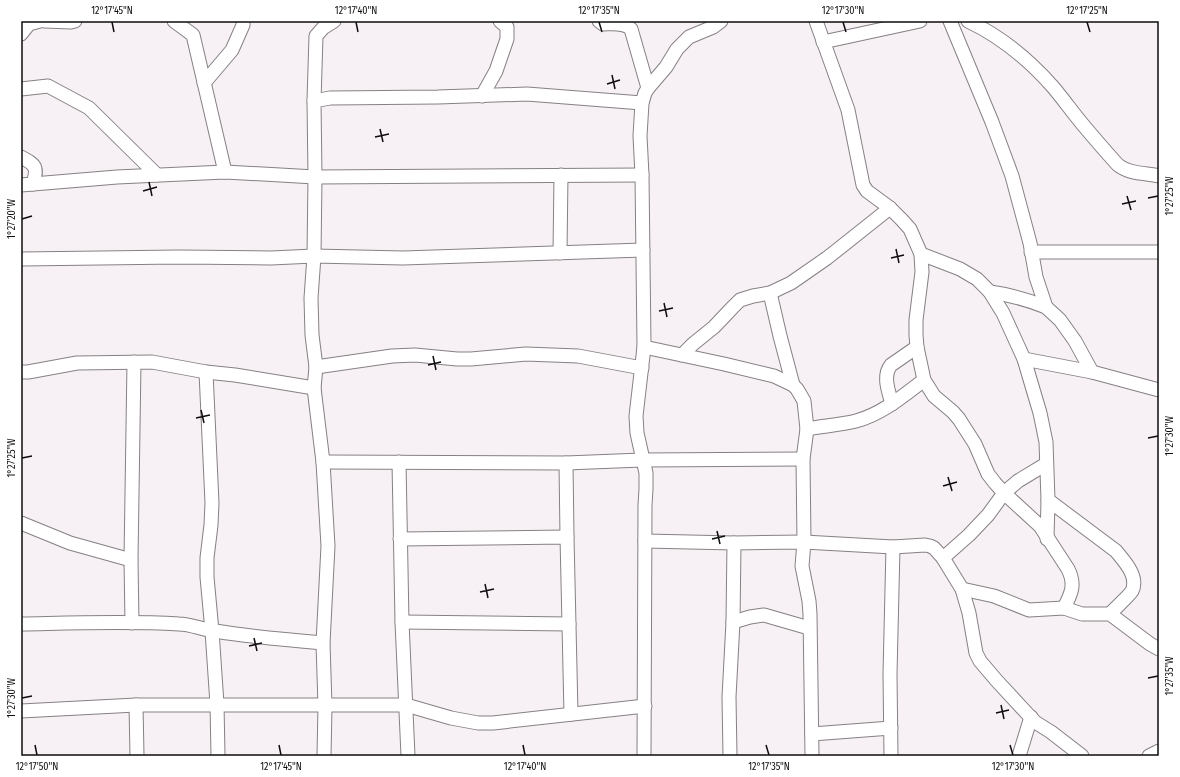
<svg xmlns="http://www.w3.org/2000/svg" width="1180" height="777" font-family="'Fira Sans Condensed',sans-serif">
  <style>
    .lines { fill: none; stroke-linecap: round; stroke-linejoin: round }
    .minor-casing { stroke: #868084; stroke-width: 15 }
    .minor { stroke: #fff; stroke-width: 13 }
    .ticks { fill: none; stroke: #0e0c0e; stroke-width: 1.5 }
    .neatline { fill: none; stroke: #0e0c0e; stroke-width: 1.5 }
    .ticks-label { font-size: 10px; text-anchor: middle; fill: #0e0c0e }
  </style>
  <rect width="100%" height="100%" fill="#f7f0f5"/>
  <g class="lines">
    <!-- minor casing -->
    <g class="minor-casing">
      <g id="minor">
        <polyline points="44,21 71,22 75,21"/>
        <polyline points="174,21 193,35 225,172"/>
        <path d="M599,21l4,3c9,0 21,-2 28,5l17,59"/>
        <path d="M816,21l32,89 15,75 4,6 23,17 12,12 8,9 11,25 1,18 -6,48v15l1,12 7,33 10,16 19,16 6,7 16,25 13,30 7,9 9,10 36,33 28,43c8,16 3,25 -4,39l18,6h28l40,30 9,5"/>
        <polyline points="950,21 992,122 1012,176 1030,243 1036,277 1046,307 1060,320 1075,341 1092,372 1159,390"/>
        <path d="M968,21c32,15 62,40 85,66 11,13 20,26 31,39 11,13 22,26 34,39 11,9 28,8 41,11"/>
        <polyline points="21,34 29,24 40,21"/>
        <polyline points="823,42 920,21"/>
        <polyline points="204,83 232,50 243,25 243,21"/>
        <polyline points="21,89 48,86 89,108 157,175"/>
        <polyline points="482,96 496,71 507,39 507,27 500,21"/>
        <polyline points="314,101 316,36 323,28 334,21"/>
        <path d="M21,157c15,8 17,10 12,27"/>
        <polyline points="21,185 117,177 225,172 315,177 642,175"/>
        <polyline points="1031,252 1159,252"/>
        <polyline points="560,253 561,175"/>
        <polyline points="921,254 960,269 977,279 990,292 1003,313 1024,359 1040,413 1046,442 1048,500"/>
        <polyline points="21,259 178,257 271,258 314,256 403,258 643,250"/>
        <path d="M990,292c22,3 36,7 56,15"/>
        <polyline points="770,293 780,336 793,385"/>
        <polyline points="644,347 724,364 774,376 793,385 797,389 804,401 807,429 803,459 804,542 802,566 809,601 810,614 812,756"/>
        <polyline points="682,355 693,344 714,327 733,307 740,300 753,296 770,293 791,283 827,258 890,208"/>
        <polyline points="1024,359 1092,372"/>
        <polyline points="316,367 392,356 415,355 457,359 471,359 526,354 578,356 642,368"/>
        <polyline points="21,372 28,372 77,363 152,362 206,372 235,375 314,388"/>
        <polyline points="206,372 212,503 211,525 207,558 207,577 212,631 217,704 218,756"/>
        <path d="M892,404c-3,-12 -10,-28 -1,-39l26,-18"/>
        <path d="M807,429c16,-3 33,-4 49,-8 26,-7 47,-25 68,-41"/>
        <polyline points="323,462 566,463 642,460 803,459"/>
        <polyline points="399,462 402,622 408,756"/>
        <polyline points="566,463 567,537"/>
        <polyline points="1046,464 1018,481 1004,493 988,515 969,535 943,558 962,589 969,613 976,653 980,661 997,681 1035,722 1051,732 1082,756"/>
        <polyline points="21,523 70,543 131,560"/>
        <polyline points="400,539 567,537 571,714"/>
        <path d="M1047,539l1,-39 68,51c8,10 23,25 16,40 -3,5 -18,18 -22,23"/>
        <polyline points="645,541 734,543 804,542 893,547 925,545 930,546 934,548 943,558"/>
        <polyline points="962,589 994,596 1029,610 1064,608"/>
        <polyline points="402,622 569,624"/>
        <polyline points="733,622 750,617 764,615 809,628"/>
        <polyline points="132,623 131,560 134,362"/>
        <path d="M21,624c53,-1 106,-3 158,0 12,0 24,6 36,7 36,6 72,9 108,12"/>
        <polyline points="136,705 137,756"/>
        <polyline points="21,711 136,705 406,705 451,718 478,723 493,723 645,706"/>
        <polyline points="812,734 891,728"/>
        <polyline points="324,756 325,706 323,643 328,546 323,462 314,388 316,367 312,335 311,298 314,256 315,177 314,101 330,98 438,97 527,94 642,103"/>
        <polyline points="644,756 645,505 646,489 646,473 637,433 636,416 644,347 642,175 640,136 642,103 645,93 648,88 666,67 677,49 689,37 713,27 721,21"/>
        <polyline points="730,756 729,697 733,622 734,543"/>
        <polyline points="891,756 890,674 893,547"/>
        <polyline points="1019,756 1031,717"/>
        <polyline points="1149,756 1159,751"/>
      </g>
    </g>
    <!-- minor -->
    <use href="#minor" class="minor"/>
  </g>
  <!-- ticks -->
  <path class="ticks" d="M112,22l2,10M356,22l2,10M599,22l3,10M843,22l3,10M1087,22l3,10M612,75l3,14M607,84l13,-4M380,129l3,13M375,137l14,-3M149,182l3,14M143,191l14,-4M1127,196l4,14M1148,198l10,-2M1122,204l14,-3M22,219l10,-3M896,249l3,14M891,258l13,-3M664,303l3,14M659,311l14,-3M433,356l3,14M428,365l13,-3M201,410l3,13M196,418l14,-3M1148,438l10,-2M22,458l10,-2M948,477l4,14M943,486l14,-4M717,531l3,13M712,539l13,-3M485,584l3,14M480,592l14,-3M254,638l3,13M249,646l13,-3M1148,678l10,-2M22,698l10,-2M1001,705l3,14M996,713l13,-3M35,745l2,10M279,745l2,10M523,745l2,10M766,745l3,10M1010,745l3,10"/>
  <!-- border -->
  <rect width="1180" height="777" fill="none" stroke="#ffffff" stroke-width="44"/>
  <rect x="22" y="22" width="1136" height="733" class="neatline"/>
  <g class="ticks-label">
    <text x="112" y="14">12°17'45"N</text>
    <text x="356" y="14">12°17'40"N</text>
    <text x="599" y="14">12°17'35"N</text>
    <text x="843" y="14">12°17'30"N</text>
    <text x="1087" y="14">12°17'25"N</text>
    <text transform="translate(1169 196) rotate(-90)" y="4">1°27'25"W</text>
    <text transform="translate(11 219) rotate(-90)" y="4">1°27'20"W</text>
    <text transform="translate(1169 436) rotate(-90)" y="4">1°27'30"W</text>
    <text transform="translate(11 458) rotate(-90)" y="4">1°27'25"W</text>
    <text transform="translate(1169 676) rotate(-90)" y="4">1°27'35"W</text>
    <text transform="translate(11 698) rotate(-90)" y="4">1°27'30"W</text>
    <text x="37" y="770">12°17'50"N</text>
    <text x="281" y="770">12°17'45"N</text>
    <text x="525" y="770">12°17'40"N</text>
    <text x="769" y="770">12°17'35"N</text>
    <text x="1013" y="770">12°17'30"N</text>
  </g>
</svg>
